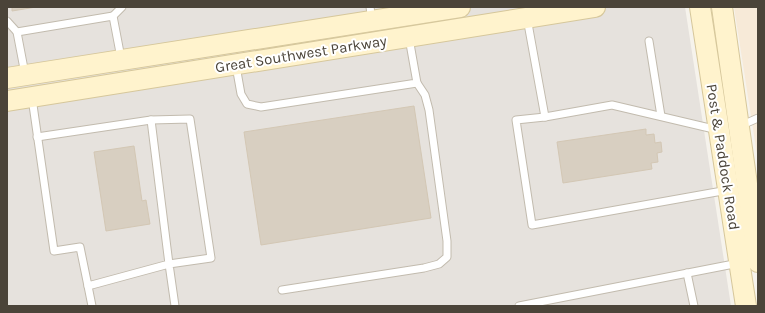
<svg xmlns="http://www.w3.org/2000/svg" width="765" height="313" font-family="Karla,sans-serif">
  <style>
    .commercial { fill: #f7ead8 }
    .industrial { fill: #e6e2dd }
    .building { fill: #d8cfc1; stroke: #d3c7b4 }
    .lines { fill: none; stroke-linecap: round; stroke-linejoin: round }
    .lane-casing { stroke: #c2bbae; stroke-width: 9 }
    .secondary-casing { stroke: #d6c79b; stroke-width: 22 }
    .lane { stroke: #fff; stroke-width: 7 }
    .secondary { stroke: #fff3cd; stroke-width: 20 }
    .labels { text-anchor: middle; stroke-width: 4; stroke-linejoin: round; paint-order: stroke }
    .street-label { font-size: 15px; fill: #4b4439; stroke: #fff }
  </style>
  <rect width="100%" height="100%" fill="#f6f3ec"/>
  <!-- commercial -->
  <polygon class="commercial" points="734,7 758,7 758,161"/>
  <!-- industrial -->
  <polygon class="industrial" points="7,7 685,7 731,306 7,306"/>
  <!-- building -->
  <g class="building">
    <polygon points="12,7 36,7 12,11"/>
    <polygon points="414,106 431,218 261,245 244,132"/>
    <polygon points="646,129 646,135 654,134 655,143 661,142 662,152 657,153 658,162 651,163 652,169 563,183 557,142"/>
    <polygon points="134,146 142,201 146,200 150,224 106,231 94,152"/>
  </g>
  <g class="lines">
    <!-- lane casing -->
    <g class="lane-casing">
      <g id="lane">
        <polyline points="370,7 372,20"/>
        <polyline points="113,16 122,7"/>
        <polyline points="527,18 545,117 612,105 718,130"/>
        <polyline points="7,21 17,32"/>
        <polyline points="649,41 661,116"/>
        <polyline points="236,66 241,94 247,104 261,107 417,83 409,38"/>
        <polyline points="25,74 17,32 113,16 121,58"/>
        <polyline points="32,98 54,251 80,247 88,286 169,264 151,120"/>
        <polyline points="545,117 516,120 532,225 728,190"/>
        <polyline points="740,126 758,118"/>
        <polyline points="37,137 151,120 190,119 211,258 169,264 175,306"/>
        <polyline points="687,273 694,306"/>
        <polyline points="88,286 92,306"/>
        <polyline points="282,290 424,268 439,264 447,257 447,241 429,110 425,95 417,83"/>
        <polyline points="519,306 739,263"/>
      </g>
    </g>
    <!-- secondary casing -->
    <g class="secondary-casing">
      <g id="secondary">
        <polyline points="700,7 746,306"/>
        <polyline points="722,7 758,262"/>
        <polyline points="7,78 460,7"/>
        <polyline points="7,101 595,7"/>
      </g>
    </g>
    <!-- lane -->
    <use href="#lane" class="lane"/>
    <!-- secondary -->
    <use href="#secondary" class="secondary"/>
  </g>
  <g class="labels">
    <!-- street labels -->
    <g class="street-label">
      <text transform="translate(301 54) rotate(-9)" y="5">Great Southwest Parkway</text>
      <text transform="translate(723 157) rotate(81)" y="5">Post &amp; Paddock Road</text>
    </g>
  </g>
  <!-- border -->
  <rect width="765" height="313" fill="none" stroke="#4b4439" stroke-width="16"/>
</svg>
